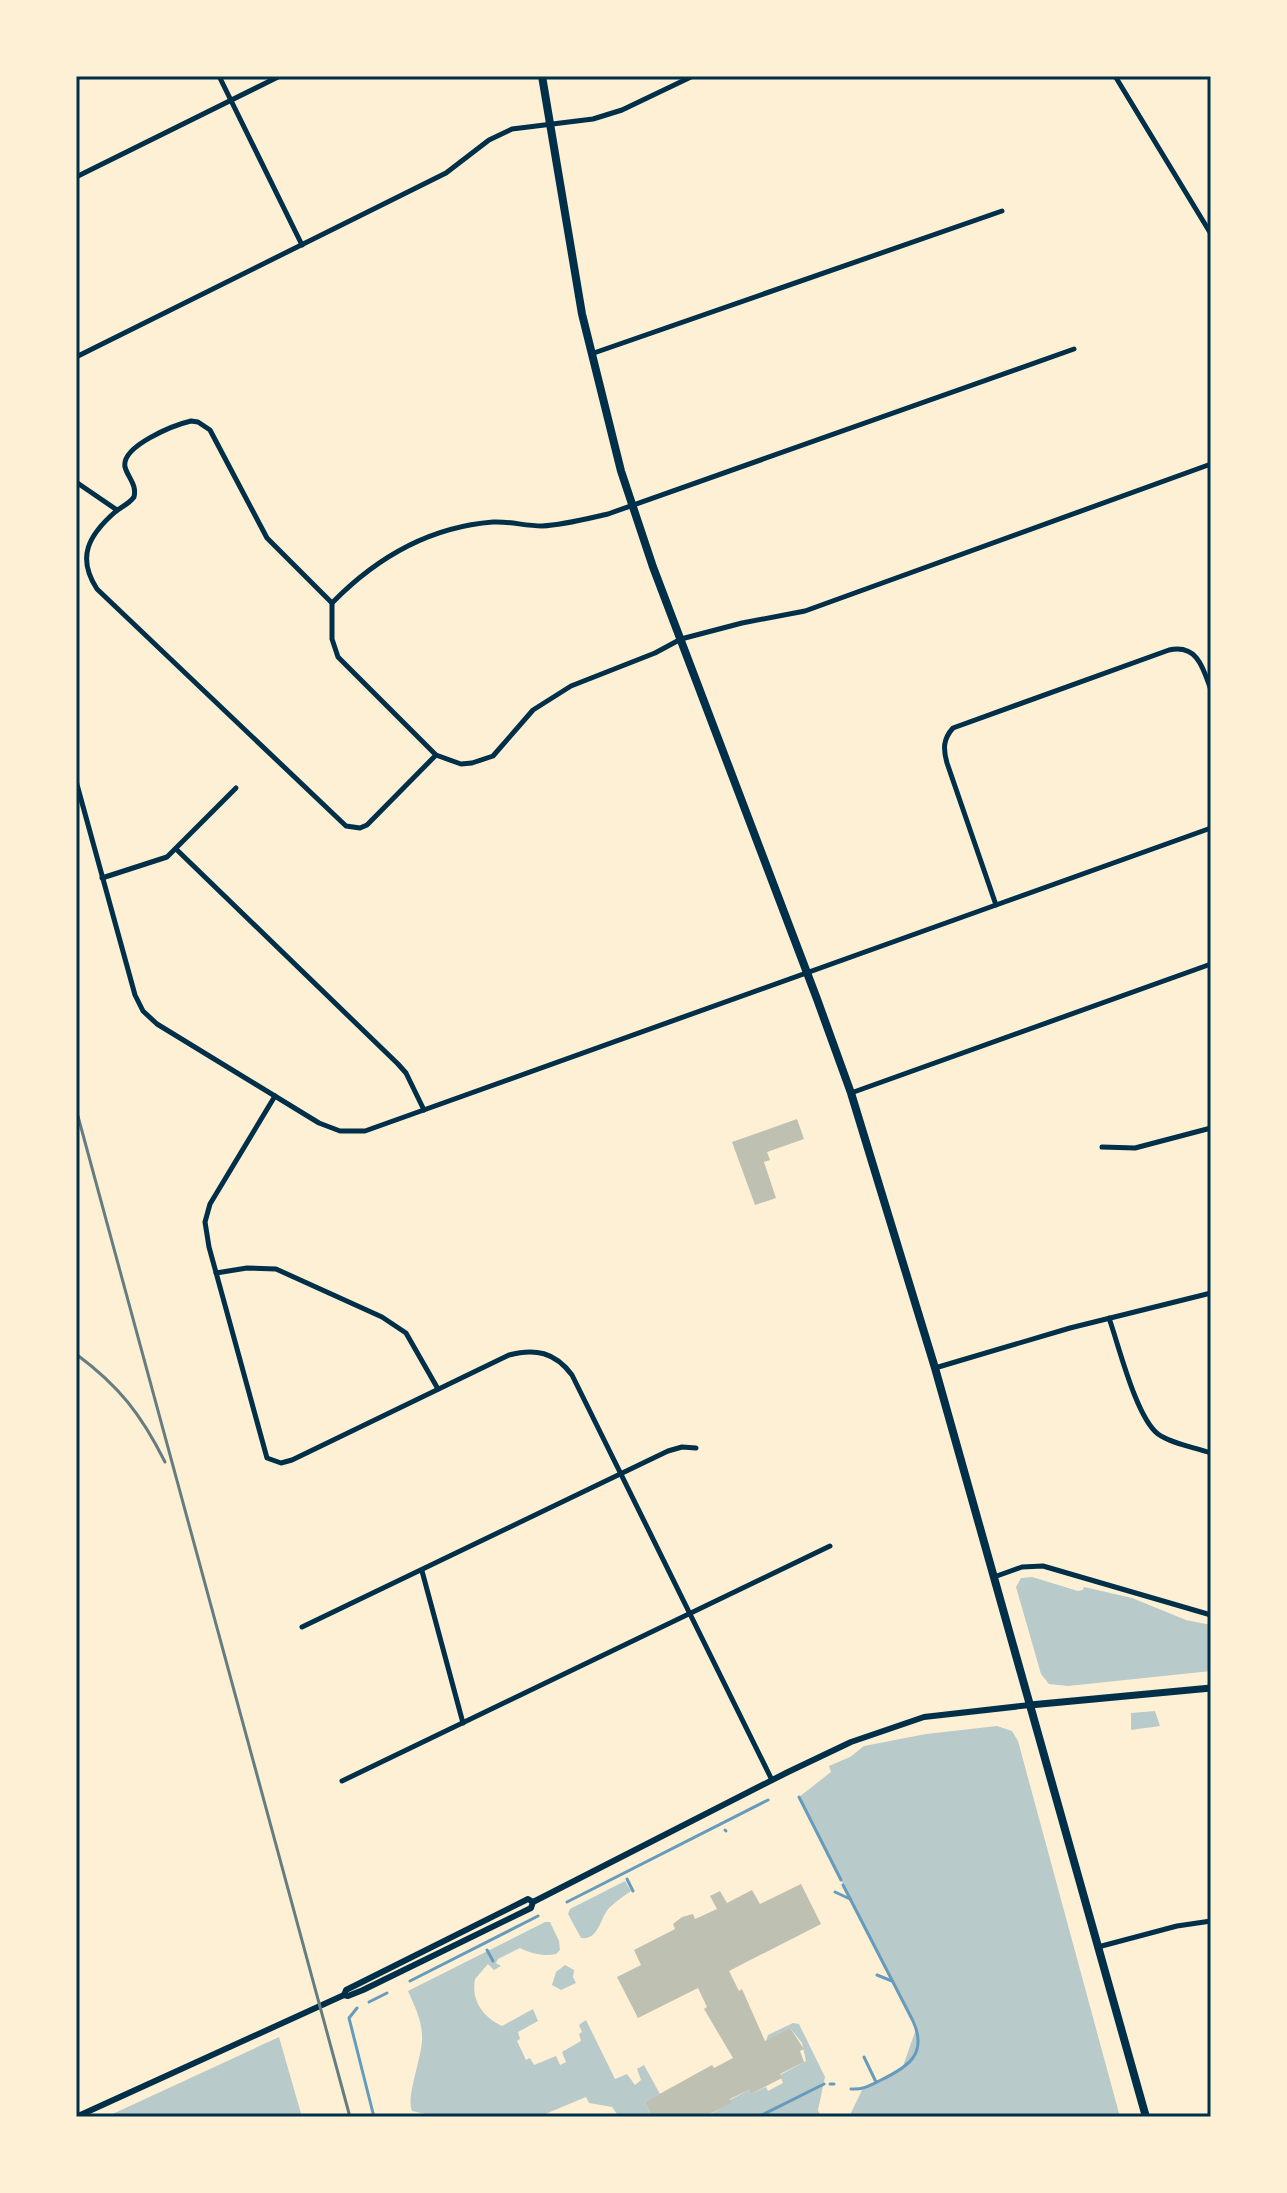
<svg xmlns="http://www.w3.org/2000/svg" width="1287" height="2193" font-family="'Source Sans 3',sans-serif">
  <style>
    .green { fill: #b9caca }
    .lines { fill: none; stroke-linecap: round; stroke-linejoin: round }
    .stream { stroke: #669bbc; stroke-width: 3 }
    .building { fill: #bec0b2 }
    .minor { stroke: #003049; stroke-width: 5 }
    .tertiary { stroke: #003049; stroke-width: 6 }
    .secondary { stroke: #003049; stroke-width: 7 }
    .trunk { stroke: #003049; stroke-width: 8 }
    .rail { stroke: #657d81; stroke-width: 3 }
    .neatline { fill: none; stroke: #003049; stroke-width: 3 }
  </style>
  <rect width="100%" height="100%" fill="#fdf0d5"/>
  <!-- green -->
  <g class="green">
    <polygon points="1032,1577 1078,1591 1083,1590 1084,1587 1132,1598 1186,1620 1211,1625 1211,1671 1068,1686 1049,1684 1041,1674 1016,1587 1021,1578"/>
    <polygon points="1155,1711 1160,1726 1131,1730 1131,1713"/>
    <polygon points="997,1726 1012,1731 1018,1741 1120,2117 849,2117 863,2088 902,2069 916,2029 799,1797 831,1772 829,1766 850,1757 864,1746 926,1734"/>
    <path d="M625,1881l6,10c-7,5 -15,10 -21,16 -11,11 -10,33 -29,31l-13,-24 2,-5z"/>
    <path d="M545,1922h5l9,19 1,9 -4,4c-12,3 -26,-1 -36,-6l-22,11 -2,4 5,3 -7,4 -6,-6 -13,15c-4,22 8,38 27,47l31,-17 5,12 -20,11 2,7 -3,2 9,19 4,-2 4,7 22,-9 4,9 6,-3 -4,-10 19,-11 -2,-7 3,-2 -3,-7 7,-5 29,59 12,-5 8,11 6,-5 -4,-11 7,-4 16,29 -15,8 7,15h-33l-7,-10 -23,-4 -3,-6 -48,20h-98l-28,-6c-6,-14 9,-51 10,-70 1,-19 -7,-34 -14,-50z"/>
    <polygon points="565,1965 574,1970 573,1977 576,1983 561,1990 552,1985 556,1972"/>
    <polygon points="793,2023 799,2024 825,2077 818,2110 821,2117 704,2117 731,2103 730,2100 749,2090 751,2094 766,2087 768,2091 783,2083 780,2075 806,2061 802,2043 790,2028 766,2041 768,2035"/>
    <polygon points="279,2037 302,2117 106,2117"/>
  </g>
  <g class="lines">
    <!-- stream -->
    <g class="stream">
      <polyline points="799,1797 841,1880"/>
      <polyline points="725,1830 726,1831"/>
      <polyline points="627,1879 633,1891"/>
      <path d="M843,1885l70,136c15,33 -5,46 -32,59 -10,5 -18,10 -30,9"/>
      <polyline points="835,1892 850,1899"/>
      <polyline points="567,1902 768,1800"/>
      <polyline points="487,1950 493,1961"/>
      <polyline points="877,1975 892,1981"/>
      <polyline points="410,1981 538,1916"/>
      <polyline points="369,2002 387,1993"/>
      <polyline points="357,2008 349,2018 374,2117"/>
      <polyline points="864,2057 876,2082"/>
      <polyline points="830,2084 834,2084"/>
      <polyline points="758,2117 824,2084"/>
    </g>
  </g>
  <!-- building -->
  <g class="building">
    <polygon points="797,1119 804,1139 767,1152 770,1160 764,1162 776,1198 755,1205 732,1142"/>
    <polygon points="801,1884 821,1924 729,1971 739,1991 742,1989 765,2041 790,2028 804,2049 800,2051 804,2062 780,2074 782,2078 751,2094 749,2090 730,2099 732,2103 703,2117 701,2114 695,2117 652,2117 645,2102 712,2065 714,2068 733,2058 704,2009 707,2007 698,1988 638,2018 617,1977 641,1965 634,1950 675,1929 673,1924 682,1917 693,1914 695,1919 717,1909 710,1896 720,1891 727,1903 752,1890 760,1904"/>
  </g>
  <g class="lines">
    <!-- minor -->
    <g class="minor">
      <polyline points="219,76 302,245"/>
      <polyline points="1115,76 1211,234"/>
      <polyline points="76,177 280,76"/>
      <polyline points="591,354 1002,211"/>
      <polyline points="76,357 446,173 489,140 512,129 593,119 622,110 693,76"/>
      <polyline points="76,482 117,510"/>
      <path d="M332,603c44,-45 96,-76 161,-81 16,-1 32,4 49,4 22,-1 44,-7 66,-12l466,-165"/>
      <path d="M1211,690c-8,-23 -14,-46 -42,-40l-216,78c-10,11 -10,21 -6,35l49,142 215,-77"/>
      <path d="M436,755l-69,70 -7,3 -14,-2 -249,-237c-21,-32 -8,-54 18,-77 6,-5 14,-8 19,-15 3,-13 -6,-19 -9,-30 -4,-21 49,-42 66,-46l7,1 12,8 57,108 65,65v36l6,18 98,98 25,9 11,-1 21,-7 40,-46 38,-24 84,-33 26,-14 61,-16 63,-12 406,-147"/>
      <polyline points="76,781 135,995 143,1011 157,1024 319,1123 340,1131 365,1131 996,905"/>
      <polyline points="176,849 398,1064 406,1073 424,1110"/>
      <polyline points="102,878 167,857 236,788"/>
      <polyline points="851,1093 1211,964"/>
      <path d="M275,1096l-65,108 -5,18 4,25 58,211 14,5 11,-3 217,-105c26,-7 46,-3 63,20l200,405"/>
      <polyline points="1102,1147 1135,1148 1211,1128"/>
      <polyline points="216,1273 247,1268 276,1269 382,1317 406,1333 438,1389"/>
      <path d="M1109,1318c10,28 27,99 49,116 14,10 36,13 53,19"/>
      <polyline points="935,1368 1070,1328 1211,1293"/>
      <polyline points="422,1571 463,1723"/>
      <polyline points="994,1577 1022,1567 1043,1566 1211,1615"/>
      <polyline points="302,1627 668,1451 682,1447 696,1448"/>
      <polyline points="342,1781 830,1546"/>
      <polyline points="1098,1947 1177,1926 1211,1921"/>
    </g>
    <!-- tertiary -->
    <g class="tertiary">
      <polyline points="344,1995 348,1996 363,1990 531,1908 533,1902 788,1772 851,1742 924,1717 1030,1705"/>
      <polyline points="76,2117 344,1995 346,1990 528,1899 533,1902"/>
    </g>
    <!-- secondary -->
    <polyline class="secondary" points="1030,1705 1211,1688"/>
    <!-- trunk -->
    <polyline class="trunk" points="542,76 582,314 621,471 653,567 817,999 851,1093 935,1368 1146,2117"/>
    <!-- rail -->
    <g class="rail">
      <polyline points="76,1109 350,2117"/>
      <path d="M76,1354c43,32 65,60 89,108"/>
    </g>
  </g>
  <!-- border -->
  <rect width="1287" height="2193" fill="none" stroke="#fdf0d5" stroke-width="156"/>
  <rect x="78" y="78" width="1131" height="2037" class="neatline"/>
</svg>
